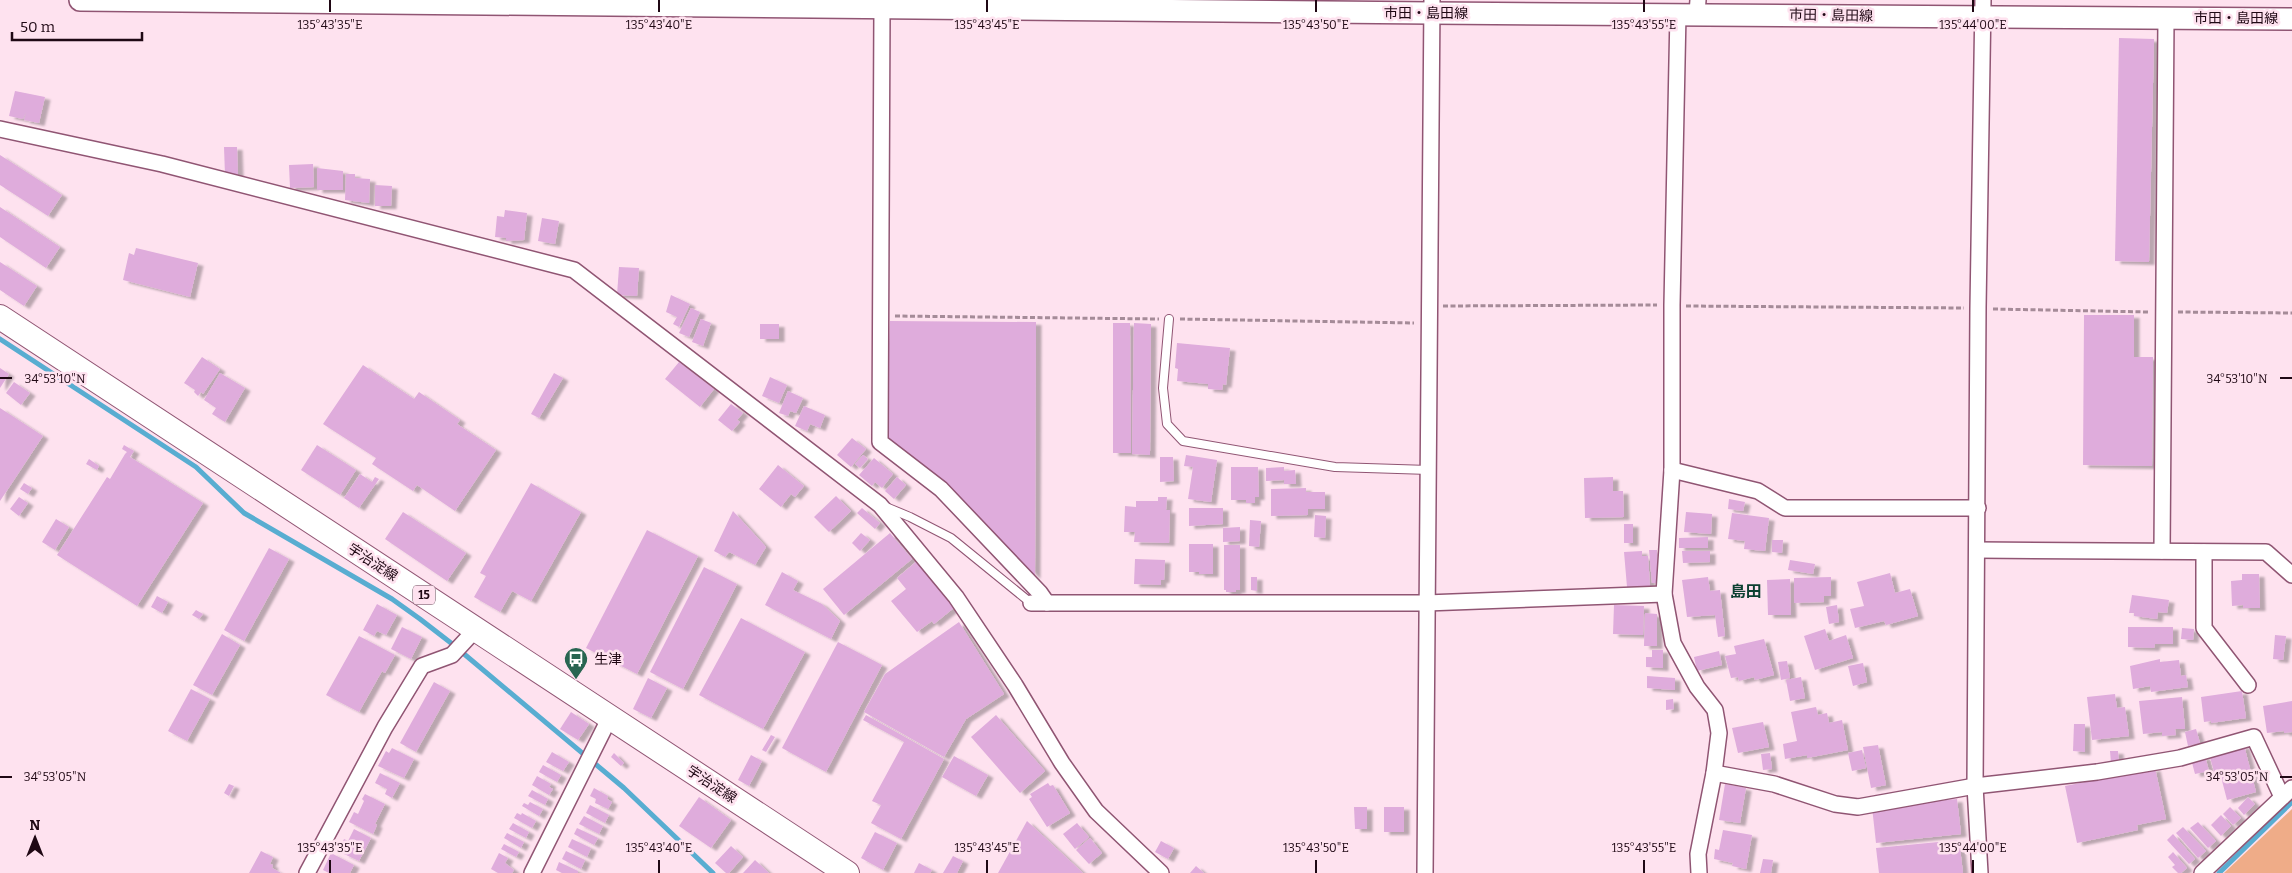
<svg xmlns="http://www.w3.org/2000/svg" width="2292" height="873" font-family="Bitter,'Noto Sans JP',serif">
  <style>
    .green { fill: #efac88 }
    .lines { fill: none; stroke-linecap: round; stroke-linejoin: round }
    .stream { stroke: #58add1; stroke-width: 5 }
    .building { fill: #dfacdc; filter: url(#shadow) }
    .lane-casing { stroke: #905573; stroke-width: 10 }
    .street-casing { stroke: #905573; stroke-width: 18 }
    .secondary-casing { stroke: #905573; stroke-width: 24 }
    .primary-casing { stroke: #905573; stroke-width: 26 }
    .path { stroke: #a58b98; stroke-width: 3; stroke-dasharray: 5 2.5; stroke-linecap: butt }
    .lane { stroke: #fff; stroke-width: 8 }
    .street { stroke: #fff; stroke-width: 15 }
    .secondary { stroke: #fff; stroke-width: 21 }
    .primary { stroke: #fff; stroke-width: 24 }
    .ticks { fill: none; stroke: #1f0814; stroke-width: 2 }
    .labels { text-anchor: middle; stroke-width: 5; stroke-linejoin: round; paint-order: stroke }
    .shield { fill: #fee2ef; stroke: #624956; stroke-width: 1 }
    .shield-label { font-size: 12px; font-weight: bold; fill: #1f0814 }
    .street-label { font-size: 14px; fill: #1f0814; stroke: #fee2ef }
    .poi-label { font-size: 14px; fill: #1f0814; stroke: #fee2ef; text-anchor: start }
    .quarter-label { font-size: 16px; font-weight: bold; fill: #0c4031; stroke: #fee2ef }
    .ticks-label { font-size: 12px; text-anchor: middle; fill: #1f0814; stroke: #fee2ef; stroke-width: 5; stroke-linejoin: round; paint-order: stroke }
  </style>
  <defs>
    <filter id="shadow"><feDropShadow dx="5.5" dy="3" stdDeviation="1" flood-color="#0004"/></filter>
  </defs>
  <rect width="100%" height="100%" fill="#fee2ef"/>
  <!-- green -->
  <polygon class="green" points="2292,809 2292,873 2224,873"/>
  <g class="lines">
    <!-- stream -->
    <g class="stream">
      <polyline points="0,339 196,467 244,513 392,599 420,619 451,643 624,788 713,873"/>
      <polyline points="2219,873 2292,802"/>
    </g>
  </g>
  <!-- building -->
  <g class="building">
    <polygon points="2119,38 2154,39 2149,262 2115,261"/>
    <polygon points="15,91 45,97 39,123 24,120 26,112 23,119 9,116"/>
    <polygon points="224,147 237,147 238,175 225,175"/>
    <polygon points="0,155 62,195 48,216 0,185"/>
    <polygon points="313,164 314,187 290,188 289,165"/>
    <polygon points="317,168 343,171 343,190 317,190"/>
    <polygon points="346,174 355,174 355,178 370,179 369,203 345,200"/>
    <polygon points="375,185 392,186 391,206 375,206"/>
    <polygon points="0,207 60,247 46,268 0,237"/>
    <polygon points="505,210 527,213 524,240 506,241 506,238 495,237 497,216 504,217"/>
    <polygon points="542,218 559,221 555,244 538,241"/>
    <polygon points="136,248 198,263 190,297 123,280 129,253 134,255"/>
    <polygon points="0,262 37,286 24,306 0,290"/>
    <polygon points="619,267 639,268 637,296 617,295"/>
    <polygon points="671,295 690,304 679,327 673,324 677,317 666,312"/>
    <polygon points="691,308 700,312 689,337 679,333"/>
    <polygon points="2084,315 2134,315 2134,357 2153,357 2152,466 2083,465"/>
    <polygon points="701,319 711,323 703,346 692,342"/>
    <polygon points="890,321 1036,322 1035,576 941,480 888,439 886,412"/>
    <polygon points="1113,323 1130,323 1131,453 1113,453"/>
    <polygon points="1134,323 1151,324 1150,455 1132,454"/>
    <rect x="760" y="324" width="19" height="15"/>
    <polygon points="1177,343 1230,348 1226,385 1223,384 1222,390 1208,389 1208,384 1177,381 1178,369 1175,368"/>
    <polygon points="202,357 220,369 203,394 201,392 198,396 194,392 195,390 184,383"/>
    <polygon points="679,362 714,389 700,407 665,379"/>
    <polygon points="363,365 414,399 419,392 460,420 457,424 496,450 455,511 417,485 413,491 372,464 376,458 323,424"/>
    <polygon points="0,368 9,374 0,388"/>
    <polygon points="220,373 245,388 225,422 212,414 216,408 204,400"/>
    <polygon points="554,373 563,378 539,418 531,414"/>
    <polygon points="770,377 787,385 779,403 762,396"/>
    <polygon points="14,382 30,393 21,405 6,393"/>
    <polygon points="788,391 803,398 796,413 790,411 788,416 779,413"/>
    <polygon points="731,404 743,413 737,420 740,422 732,431 718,420"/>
    <polygon points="804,406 825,415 820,428 810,424 807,431 795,426"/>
    <polygon points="0,408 43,436 0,501"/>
    <polygon points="852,438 866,449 851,467 837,455"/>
    <polygon points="124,445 134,451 130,457 203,503 137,606 57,555 107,477 110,479 125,454 127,452 122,449"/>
    <polygon points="317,445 356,470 340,495 301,470"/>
    <polygon points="863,455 868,459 860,468 855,464"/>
    <polygon points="1186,455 1217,460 1211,502 1188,499 1193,467 1184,466"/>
    <polygon points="1160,457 1173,457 1174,481 1160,482"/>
    <polygon points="874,458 893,474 882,488 875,482 872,486 859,475"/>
    <polygon points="89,459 99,466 97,470 86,464"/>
    <polygon points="778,465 804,486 795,497 791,494 781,507 759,489"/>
    <polygon points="1231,467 1258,467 1259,497 1255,497 1255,503 1246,503 1246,500 1231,500"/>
    <polygon points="1284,467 1284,471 1295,470 1296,484 1284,484 1284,480 1266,481 1266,468"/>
    <polygon points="360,474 372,482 375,477 379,479 359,508 344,498"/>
    <polygon points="897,477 906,485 894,499 885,491"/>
    <polygon points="1613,477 1613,491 1623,491 1624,517 1585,518 1584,478"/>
    <polygon points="24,483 32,488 28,494 20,489"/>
    <polygon points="531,483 581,512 531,601 512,591 500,612 474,597 486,576 480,573"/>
    <polygon points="1306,488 1306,492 1325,492 1325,509 1308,509 1308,515 1271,516 1271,489"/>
    <polygon points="836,496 851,511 829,532 814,517"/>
    <polygon points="19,497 28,503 19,516 10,509"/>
    <polygon points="1158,497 1167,497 1166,510 1170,510 1169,543 1134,542 1135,532 1124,532 1125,506 1136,507 1136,501 1158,501"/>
    <polygon points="1729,499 1745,502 1743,511 1728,509"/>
    <polygon points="862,508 880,523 875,529 857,513"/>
    <polygon points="1189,508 1223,508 1223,524 1189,526"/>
    <polygon points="733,511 766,547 755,565 729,552 725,557 714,551"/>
    <polygon points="403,512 466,553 447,581 385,539"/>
    <polygon points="1686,512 1712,514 1711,534 1684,532"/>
    <polygon points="1732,513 1769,518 1765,551 1744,549 1745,541 1728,539"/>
    <polygon points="1315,515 1326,516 1325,538 1314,537"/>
    <polygon points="56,519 69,527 55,550 42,542"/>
    <polygon points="1250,520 1261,521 1259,547 1249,546"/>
    <rect x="1624" y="524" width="9" height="19"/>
    <polygon points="1240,527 1240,541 1223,542 1223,528"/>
    <polygon points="647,530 698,556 637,674 586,648"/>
    <polygon points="861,533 870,540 860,551 852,543"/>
    <polygon points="890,533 912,559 844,615 823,589"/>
    <polygon points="1708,537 1708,548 1679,548 1679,538"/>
    <polygon points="1772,540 1783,540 1782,553 1772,552"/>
    <polygon points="1189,544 1213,544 1213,574 1199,574 1199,572 1189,572"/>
    <polygon points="1224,545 1240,545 1240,590 1236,590 1236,592 1226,592 1226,590 1224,590"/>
    <polygon points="269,548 289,559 244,641 224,630"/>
    <polygon points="1649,550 1657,550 1658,577 1656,577 1656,583 1652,583"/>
    <polygon points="1642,551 1642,556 1648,556 1650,586 1627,587 1624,552"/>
    <polygon points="1682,551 1710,551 1710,562 1683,563"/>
    <polygon points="1135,559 1165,560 1164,580 1161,580 1161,585 1134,584"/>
    <polygon points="1790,560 1815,564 1813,574 1788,570"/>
    <polygon points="917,561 955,607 934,624 932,621 917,632 891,601 906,589 897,578"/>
    <polygon points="704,567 737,584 683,689 650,672"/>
    <polygon points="782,572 798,581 793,590 822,604 840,621 831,639 765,605"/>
    <polygon points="1890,573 1895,593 1910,589 1918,616 1886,625 1884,621 1855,628 1850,609 1864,606 1857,582"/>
    <polygon points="2242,574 2259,574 2260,608 2243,608 2243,605 2232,606 2231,581 2242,580"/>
    <polygon points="1251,577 1257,577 1257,591 1251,590"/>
    <polygon points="1708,577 1710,591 1720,590 1725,636 1718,637 1715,615 1687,617 1682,580"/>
    <polygon points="1831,577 1831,596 1824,596 1824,602 1794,603 1794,578"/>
    <polygon points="1790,579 1791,615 1768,615 1767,580"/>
    <polygon points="2132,595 2169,600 2167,613 2158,612 2157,619 2134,616 2134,613 2129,613"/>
    <polygon points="157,596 168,602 162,613 151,607"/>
    <polygon points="377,604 397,615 386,635 377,631 374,636 363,630"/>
    <polygon points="1614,605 1644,606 1643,635 1613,634"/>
    <polygon points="1837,605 1839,622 1829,624 1826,607"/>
    <polygon points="196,610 203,614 199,619 192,615"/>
    <polygon points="1645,613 1657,614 1657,646 1644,646"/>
    <polygon points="741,618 805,652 763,729 699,695"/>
    <polygon points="959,622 1004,694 966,719 944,757 864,712 885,674"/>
    <polygon points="402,627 422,637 411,659 391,649"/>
    <polygon points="2128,627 2173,627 2173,644 2155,644 2154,648 2128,647"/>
    <polygon points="2182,628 2194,629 2193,640 2181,639"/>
    <polygon points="1825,629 1829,641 1846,635 1853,658 1815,670 1804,636"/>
    <polygon points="222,634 240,645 212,695 193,685"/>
    <polygon points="2275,635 2286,636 2283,660 2273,659"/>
    <polygon points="359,636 395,655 385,673 382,671 359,712 326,695"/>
    <polygon points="1764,639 1774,675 1755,680 1754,677 1739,681 1738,677 1731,678 1725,656 1736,654 1734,646"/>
    <polygon points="838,642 882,665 826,772 782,748"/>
    <polygon points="1652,650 1663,650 1663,668 1646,667 1646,657 1652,657"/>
    <polygon points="1719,651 1722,665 1697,671 1694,657"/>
    <polygon points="2160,659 2160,662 2179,660 2181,676 2186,675 2188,687 2151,692 2150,686 2133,689 2130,666"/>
    <polygon points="1787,661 1790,678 1781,680 1778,662"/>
    <polygon points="1863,663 1867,682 1853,686 1848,666"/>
    <polygon points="1647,676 1675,678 1675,690 1647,688"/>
    <polygon points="1801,677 1805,698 1790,701 1786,680"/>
    <polygon points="648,678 667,688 651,718 633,709"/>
    <polygon points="434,682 450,691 416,752 400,743"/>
    <polygon points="191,689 210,699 187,741 168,731"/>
    <polygon points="2242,691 2246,718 2211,723 2211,721 2204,722 2201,697"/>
    <polygon points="2115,694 2117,708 2125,707 2129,736 2092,740 2087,697"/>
    <polygon points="2182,697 2185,729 2175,729 2176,735 2162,736 2162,732 2143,734 2139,701"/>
    <polygon points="1673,699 1674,709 1666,710 1666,700"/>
    <polygon points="2292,701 2292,732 2284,733 2284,731 2267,733 2263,706"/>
    <polygon points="1816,707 1818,715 1827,713 1829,723 1842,720 1848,750 1807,758 1807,755 1785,759 1783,744 1797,741 1791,712"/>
    <polygon points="571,712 589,724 578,740 560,729"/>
    <polygon points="866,715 944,759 901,839 871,823 881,805 872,801 904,742 863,720"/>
    <polygon points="996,715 1045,771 1020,793 971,737"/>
    <polygon points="1763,722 1769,747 1738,753 1732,728"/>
    <polygon points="2074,724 2085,724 2085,752 2073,751"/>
    <polygon points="2196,729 2200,743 2188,746 2185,732"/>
    <polygon points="771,735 775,737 766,752 762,750"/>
    <polygon points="1878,745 1886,785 1871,788 1863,747"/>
    <polygon points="2244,745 2256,792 2227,800 2220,773 2215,775 2209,754"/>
    <polygon points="392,748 414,759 404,778 378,766 386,751 389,753"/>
    <polygon points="1862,750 1866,768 1852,771 1848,753"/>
    <polygon points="2110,751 2118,751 2119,762 2111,763"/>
    <polygon points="552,752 569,762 563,771 546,762"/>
    <polygon points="614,753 624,763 621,766 611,757"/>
    <polygon points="1770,753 1772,769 1763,770 1761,754"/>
    <polygon points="751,755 762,761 749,786 738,780"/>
    <polygon points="954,756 988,775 976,796 942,777"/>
    <polygon points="2205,756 2209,771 2195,774 2191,759"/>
    <polygon points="543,765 561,775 557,782 539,772"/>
    <polygon points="2155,768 2166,819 2137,825 2138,830 2077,843 2065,786"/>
    <polygon points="380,773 400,783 392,798 385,794 387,789 375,783"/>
    <polygon points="537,776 551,784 549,787 553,789 549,795 532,785"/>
    <polygon points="1048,783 1050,786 1053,785 1070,813 1047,827 1029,799 1032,797 1030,794"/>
    <polygon points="229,784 234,786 229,796 224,793"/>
    <polygon points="1725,784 1746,788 1740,823 1719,820"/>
    <polygon points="594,788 608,796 607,799 612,802 608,809 595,803 596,799 590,796"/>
    <polygon points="532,790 548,799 545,805 528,796"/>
    <polygon points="365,794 385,804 375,824 377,825 373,834 349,822 354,812 358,814 364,801 362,799"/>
    <polygon points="699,797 731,820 711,848 679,826"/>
    <polygon points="2248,797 2255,804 2244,815 2238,808"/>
    <polygon points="1957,799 1961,834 1876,843 1872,807"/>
    <polygon points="530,802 543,809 539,816 522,806 524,803 528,805"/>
    <polygon points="590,805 609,815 605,823 586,813"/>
    <polygon points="1354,807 1367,807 1367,829 1355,829"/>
    <rect x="1384" y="807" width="20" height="25"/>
    <polygon points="2230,807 2241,818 2233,825 2223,814"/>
    <polygon points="517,813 521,815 522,813 536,821 532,828 514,818"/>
    <polygon points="2221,815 2231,826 2221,836 2211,825"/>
    <polygon points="584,816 603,826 599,834 579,824"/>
    <polygon points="1027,821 1083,873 998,873"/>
    <polygon points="2198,822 2216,841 2208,848 2190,828"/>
    <polygon points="513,823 529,832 526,838 509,829"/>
    <polygon points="1077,823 1089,837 1075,849 1063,834"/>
    <polygon points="2183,827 2206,851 2198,858 2176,833"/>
    <polygon points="577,828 598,838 594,845 574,834"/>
    <polygon points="354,829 371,838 359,861 344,854 348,847 342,844 344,839 348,841"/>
    <polygon points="1723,830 1752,835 1746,869 1732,866 1733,863 1714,859 1715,849 1719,850"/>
    <polygon points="875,832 897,843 883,870 861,858"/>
    <polygon points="507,833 524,842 521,848 504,838"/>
    <polygon points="2173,834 2195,859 2189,864 2167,840"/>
    <polygon points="1090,838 1102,853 1089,864 1076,850"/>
    <polygon points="572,839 591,848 587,857 568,847"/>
    <polygon points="1959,840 1963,873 1879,873 1876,848"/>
    <polygon points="1161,841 1174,848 1168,859 1155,852"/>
    <polygon points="504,844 519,852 516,857 501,849"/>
    <polygon points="731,846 743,857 729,873 726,873 715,863"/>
    <polygon points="261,851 273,857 270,864 273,865 272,868 281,873 249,873"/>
    <polygon points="566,851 585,860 581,869 562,859"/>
    <polygon points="2173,852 2187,868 2181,873 2178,873 2172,867 2175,865 2168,857"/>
    <polygon points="331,853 354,865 350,873 329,873 323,870"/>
    <polygon points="499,853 508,858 505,863 514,870 512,873 498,873 491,869"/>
    <polygon points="953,856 963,861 957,873 943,873"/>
    <polygon points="1763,859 1773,860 1771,873 1760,873"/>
    <polygon points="755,860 769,873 743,873"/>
    <polygon points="559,862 578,871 578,873 562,873 556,870"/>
    <polygon points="919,863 932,870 930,873 914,873"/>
    <polygon points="1196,866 1204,873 1190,873"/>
  </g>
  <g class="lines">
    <!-- lane casing -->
    <g class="lane-casing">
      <g id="lane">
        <polyline points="1169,319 1163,388 1167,424 1183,441 1335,467 1429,470"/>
        <polyline points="886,507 910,517 951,538 1031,603"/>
      </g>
    </g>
    <!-- street casing -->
    <g class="street-casing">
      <g id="street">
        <polyline points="882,7 880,442 941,489 1040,593 1047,603"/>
        <polyline points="1678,13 1672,305 1672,470 1664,594 1673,643 1697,687 1715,710 1719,733 1714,773 1698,854 1699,873"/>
        <polyline points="1697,13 1698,0"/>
        <polyline points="0,129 162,164 574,270 880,505 956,597 1015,685 1062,763 1096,811 1161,873"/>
        <polyline points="1672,470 1758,491 1785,508 1978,508"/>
        <polyline points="1977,550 2266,552 2292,575"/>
        <polyline points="2162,551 2166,18"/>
        <polyline points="2204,552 2204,628 2248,685"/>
        <polyline points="1031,603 1426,603 1664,594"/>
        <polyline points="1714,773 1774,784 1835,804 1858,807 1975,786 2097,772 2180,758 2254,737 2282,797"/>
        <polyline points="307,873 385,727 422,666 452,655 476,629"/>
        <polyline points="532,873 610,717"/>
        <polyline points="1425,873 1432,0"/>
        <polyline points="1980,873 1975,786 1978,308 1983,0"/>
        <polyline points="2202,873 2292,788"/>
      </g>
    </g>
    <!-- secondary casing -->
    <g class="secondary-casing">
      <polyline id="secondary" points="80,0 1432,13 2292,19"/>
    </g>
    <!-- primary casing -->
    <g class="primary-casing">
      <polyline id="primary" points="0,317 847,873"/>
    </g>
    <!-- path -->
    <g class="path">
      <polyline points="1443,306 1657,305"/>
      <polyline points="1686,306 1964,308"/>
      <polyline points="1993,309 2149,312"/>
      <polyline points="2178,312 2292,313"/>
      <polyline points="895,316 1159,319"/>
      <polyline points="1180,319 1414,323"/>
    </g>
    <!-- lane -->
    <use href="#lane" class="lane"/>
    <!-- street -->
    <use href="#street" class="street"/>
    <!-- secondary -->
    <use href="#secondary" class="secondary"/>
    <!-- primary -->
    <use href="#primary" class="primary"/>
  </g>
  <!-- ticks -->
  <path class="ticks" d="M330,0v12M659,0v12M987,0v12M1316,0v12M1644,0v12M1973,0v12M0,378h12M2280,378h12M0,777h12M2280,777h12M330,860v13M659,860v13M987,860v13M1316,860v13M1644,860v13M1973,860v13"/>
  <!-- icons -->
  <defs>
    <g id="bus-pin" transform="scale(1.25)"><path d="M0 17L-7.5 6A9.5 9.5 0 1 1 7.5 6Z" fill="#286551" stroke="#fee2ef"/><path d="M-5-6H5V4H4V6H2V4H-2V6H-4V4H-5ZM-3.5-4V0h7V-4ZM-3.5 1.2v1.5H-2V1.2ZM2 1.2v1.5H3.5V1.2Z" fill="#fff"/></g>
  </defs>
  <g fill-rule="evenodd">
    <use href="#bus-pin" x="576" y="659"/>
  </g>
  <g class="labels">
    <!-- shield labels -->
    <rect class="shield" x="413" y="585.5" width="22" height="19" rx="4"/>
    <g class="shield-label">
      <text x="424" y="599">15</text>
    </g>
    <!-- street labels -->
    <g class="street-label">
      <text x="1426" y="18">市田・島田線</text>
      <text transform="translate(1831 15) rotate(1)" y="5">市田・島田線</text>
      <text x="2236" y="23">市田・島田線</text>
      <text transform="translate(373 562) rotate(33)" y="5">宇治淀線</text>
      <text transform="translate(712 784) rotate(33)" y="5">宇治淀線</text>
    </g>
    <!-- poi labels -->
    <g class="poi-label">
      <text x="594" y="664">生津</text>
    </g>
    <!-- quarter labels -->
    <g class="quarter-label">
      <text x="1746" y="597">島田</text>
    </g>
  </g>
  <g class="ticks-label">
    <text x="330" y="29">135°43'35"E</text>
    <text x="659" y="29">135°43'40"E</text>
    <text x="987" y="29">135°43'45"E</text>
    <text x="1316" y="29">135°43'50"E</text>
    <text x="1644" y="29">135°43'55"E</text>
    <text x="1973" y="29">135°44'00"E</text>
    <text x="55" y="383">34°53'10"N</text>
    <text x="2237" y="383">34°53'10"N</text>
    <text x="55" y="781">34°53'05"N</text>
    <text x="2237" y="781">34°53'05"N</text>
    <text x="330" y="852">135°43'35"E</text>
    <text x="659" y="852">135°43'40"E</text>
    <text x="987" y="852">135°43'45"E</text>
    <text x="1316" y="852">135°43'50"E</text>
    <text x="1644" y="852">135°43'55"E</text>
    <text x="1973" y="852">135°44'00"E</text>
  </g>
  <!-- north arrow -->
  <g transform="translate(35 838)" stroke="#fee2ef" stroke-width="4" paint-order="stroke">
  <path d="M0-4L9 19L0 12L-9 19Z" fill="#1f0814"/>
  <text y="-8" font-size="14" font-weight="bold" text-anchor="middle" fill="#1f0814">N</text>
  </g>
  <!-- scale -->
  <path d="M12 32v8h130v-8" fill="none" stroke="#1f0814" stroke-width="2.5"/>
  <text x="20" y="32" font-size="15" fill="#1f0814" stroke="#fee2ef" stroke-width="4" paint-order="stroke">50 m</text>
</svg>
